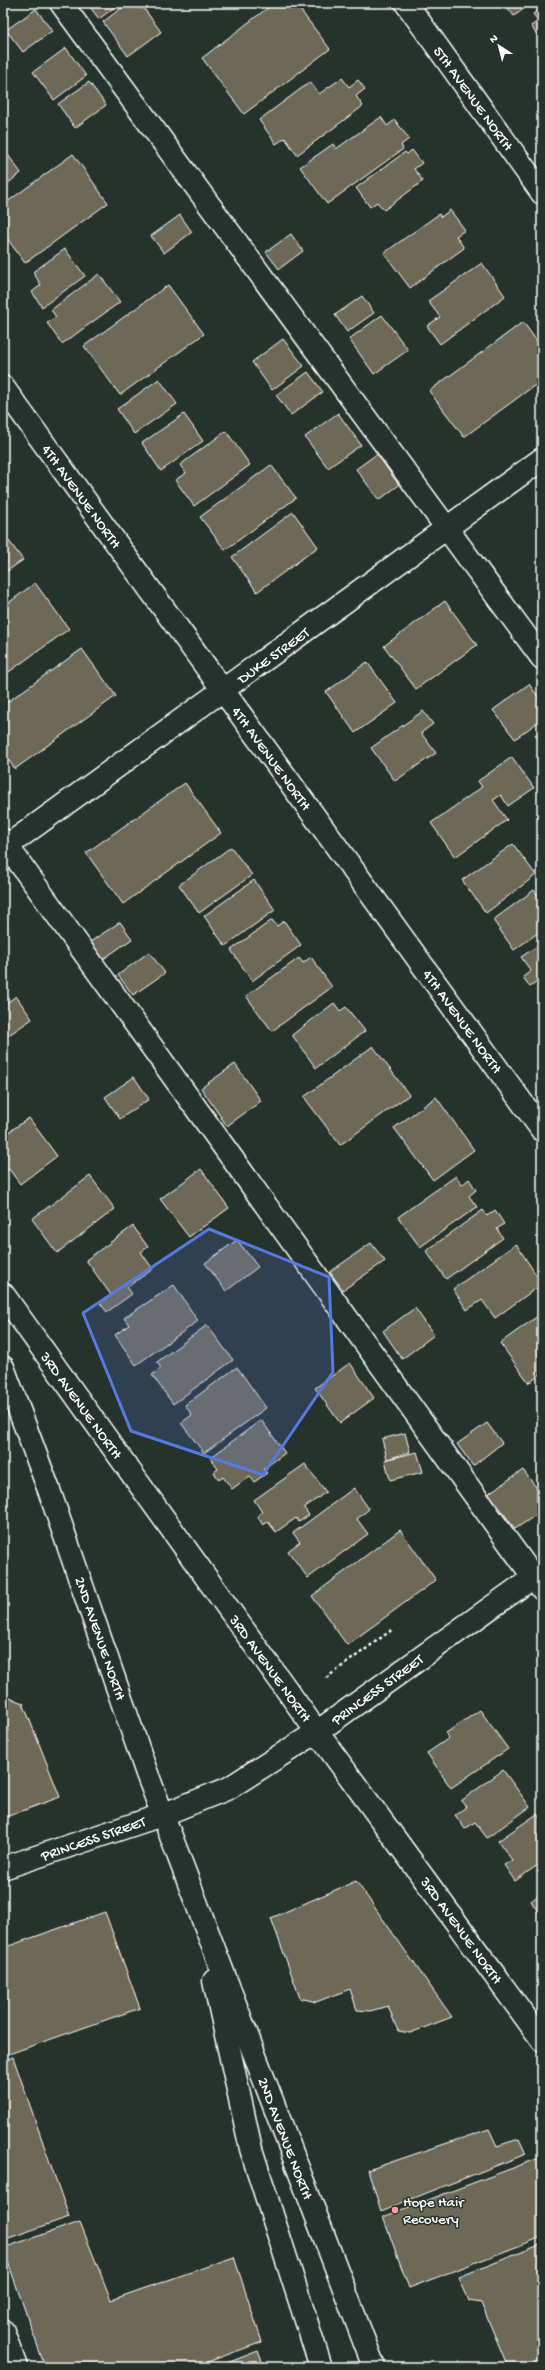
<svg xmlns="http://www.w3.org/2000/svg" width="545" height="2370" font-family="'Gochi Hand',sans-serif">
  <style>
    .building { fill: #6e6957; stroke: #fff }
    .lines { fill: none; stroke-linecap: round; stroke-linejoin: round }
    .minor-casing { stroke: #fff; stroke-width: 25 }
    .major-casing { stroke: #fff; stroke-width: 25 }
    .path { stroke: #fff; stroke-width: 2.5; stroke-dasharray: 3 3; stroke-linecap: butt }
    .minor { stroke: #26332d; stroke-width: 22 }
    .major { stroke: #26332d; stroke-width: 22 }
    .marked { fill: #567ae2; fill-opacity: 0.2; stroke: #567ae2; stroke-width: 3; stroke-linejoin: round }
    .poi-dot { fill: #ff9aa2; stroke: #26332d; stroke-width: 1.5 }
    .labels { text-anchor: middle; stroke-width: 3; stroke-linejoin: round; paint-order: stroke }
    .street-label { font-size: 15px; fill: #fff; stroke: #26332d }
    .poi-label { font-size: 15px; fill: #fff; stroke: #26332d; text-anchor: start }
  </style>
  <rect width="100%" height="100%" fill="#26332d"/>
  <filter id="ink" filterUnits="userSpaceOnUse"><feTurbulence type="fractalNoise" baseFrequency=".025" numOctaves="2"/><feDisplacementMap in="SourceGraphic" scale="8" xChannelSelector="R" yChannelSelector="G"/><feConvolveMatrix kernelMatrix="1 2 1 2 8 2 1 2 1" color-interpolation-filters="sRGB"/></filter>
  <g filter="url(#ink)">
    <!-- building -->
    <g class="building">
      <polygon points="87,3 120,3 99,19"/>
      <polygon points="128,3 140,3 161,32 128,56 103,22"/>
      <polygon points="274,3 295,3 330,49 244,114 202,58"/>
      <polygon points="504,3 532,3 514,16"/>
      <polygon points="542,8 542,40 541,41 531,26 538,21 533,14"/>
      <polygon points="36,9 52,31 23,52 6,30"/>
      <polygon points="66,48 86,76 54,100 33,72"/>
      <polygon points="342,78 349,87 358,80 365,89 356,96 363,106 297,155 285,138 276,144 259,120 310,82 319,94"/>
      <polygon points="89,82 106,105 75,128 58,104"/>
      <polygon points="381,117 387,126 395,120 409,139 401,145 403,149 327,204 300,167 333,144 336,149"/>
      <polygon points="3,148 21,173 3,187"/>
      <polygon points="412,150 422,163 414,169 423,181 384,210 377,202 370,207 356,188 405,152 407,154"/>
      <polygon points="73,154 108,203 25,263 3,233 3,205"/>
      <polygon points="450,210 465,230 456,236 464,248 410,288 384,253 439,214 441,217"/>
      <polygon points="180,215 192,232 164,253 151,236"/>
      <polygon points="291,234 303,251 279,269 266,252"/>
      <polygon points="65,249 85,276 42,307 32,292 41,285 33,272"/>
      <polygon points="482,263 505,296 440,344 427,326 440,317 428,301"/>
      <polygon points="99,274 120,302 62,344 47,323 56,317 51,310"/>
      <polygon points="168,285 204,334 120,395 84,346"/>
      <polygon points="362,296 374,313 347,332 335,315"/>
      <polygon points="382,315 408,350 374,374 349,339"/>
      <polygon points="523,322 542,348 542,380 464,437 429,391"/>
      <polygon points="283,339 304,366 272,390 252,362"/>
      <polygon points="308,372 323,392 291,415 276,395"/>
      <polygon points="159,379 177,404 134,434 117,409"/>
      <polygon points="338,413 361,445 328,468 305,437"/>
      <polygon points="184,414 203,441 161,471 142,443"/>
      <polygon points="226,431 250,465 194,506 175,480 186,473 180,465"/>
      <polygon points="377,454 399,485 379,500 356,469"/>
      <polygon points="271,465 296,498 225,550 200,517"/>
      <polygon points="293,512 318,547 257,592 232,557"/>
      <polygon points="6,537 23,560 3,574 3,539"/>
      <polygon points="35,583 69,629 3,676 3,607"/>
      <polygon points="445,601 477,645 416,689 384,646"/>
      <polygon points="542,628 542,642 536,633"/>
      <polygon points="82,649 116,696 15,769 3,753 3,705"/>
      <polygon points="367,662 397,703 355,733 326,692"/>
      <polygon points="529,684 542,702 542,719 515,739 493,710"/>
      <polygon points="423,711 433,724 421,733 436,753 395,781 371,748"/>
      <polygon points="542,730 542,744 535,735"/>
      <polygon points="512,757 534,788 508,806 501,795 493,800 507,820 455,857 431,823 482,787 478,781"/>
      <polygon points="185,783 221,833 123,904 86,853"/>
      <polygon points="513,844 536,875 486,913 462,880"/>
      <polygon points="231,847 252,875 199,913 179,885"/>
      <polygon points="254,880 275,910 225,946 204,916"/>
      <polygon points="534,890 542,901 542,930 514,950 493,920"/>
      <polygon points="272,920 277,926 284,921 301,945 252,981 231,950"/>
      <polygon points="120,922 132,939 99,962 87,944"/>
      <polygon points="542,943 542,990 537,982 530,987 523,977 531,971 521,957"/>
      <polygon points="149,952 165,973 133,995 118,975"/>
      <polygon points="311,957 332,987 272,1031 246,996 299,958 303,963"/>
      <polygon points="16,996 32,1019 3,1039 3,1006"/>
      <polygon points="334,1003 340,1011 346,1007 365,1031 316,1068 292,1035"/>
      <polygon points="373,1046 409,1095 340,1145 304,1097"/>
      <polygon points="235,1064 261,1101 227,1126 201,1088"/>
      <polygon points="134,1077 149,1099 120,1119 105,1097"/>
      <polygon points="436,1097 474,1150 433,1180 394,1128"/>
      <polygon points="29,1118 57,1156 20,1184 9,1169 3,1173 3,1136"/>
      <polygon points="201,1169 229,1208 189,1237 160,1199"/>
      <polygon points="90,1176 115,1209 57,1253 32,1219"/>
      <polygon points="456,1176 462,1185 469,1179 476,1190 469,1196 477,1207 420,1247 398,1217"/>
      <polygon points="483,1210 487,1216 495,1210 504,1224 497,1229 503,1238 446,1279 426,1251"/>
      <polygon points="133,1226 148,1247 141,1252 153,1269 127,1287 132,1294 107,1312 100,1303 111,1295 86,1260"/>
      <polygon points="237,1240 258,1267 226,1291 205,1263"/>
      <polygon points="371,1243 385,1261 343,1290 330,1272"/>
      <polygon points="516,1244 542,1284 495,1318 482,1300 467,1310 453,1289"/>
      <polygon points="174,1285 198,1321 136,1365 115,1335 129,1325 124,1318"/>
      <polygon points="415,1308 434,1335 402,1359 383,1331"/>
      <polygon points="542,1313 542,1373 529,1383 500,1343"/>
      <polygon points="207,1325 233,1360 173,1404 152,1375 161,1368 157,1362"/>
      <polygon points="350,1363 374,1398 340,1423 315,1388"/>
      <polygon points="237,1367 266,1408 204,1453 181,1423 192,1415 185,1405"/>
      <polygon points="261,1420 285,1453 263,1469 267,1473 254,1482 250,1476 232,1489 223,1477 219,1480 214,1472 218,1469 210,1458"/>
      <polygon points="487,1423 502,1443 473,1466 457,1444"/>
      <polygon points="405,1433 410,1452 387,1459 382,1439"/>
      <polygon points="417,1452 423,1472 390,1480 385,1460"/>
      <polygon points="305,1464 326,1492 304,1508 309,1515 299,1522 296,1518 276,1532 268,1522 263,1525 257,1516 262,1512 254,1500"/>
      <polygon points="523,1470 542,1495 542,1511 515,1529 489,1493"/>
      <polygon points="354,1488 369,1509 357,1519 368,1534 308,1578 288,1551 300,1542 293,1533"/>
      <polygon points="400,1530 436,1580 347,1645 312,1596"/>
      <polygon points="7,1697 23,1703 60,1797 3,1818 3,1698"/>
      <polygon points="480,1710 508,1749 451,1788 427,1753 449,1738 446,1733"/>
      <polygon points="503,1770 530,1807 487,1838 475,1822 465,1829 455,1815 466,1807 461,1801"/>
      <polygon points="537,1814 542,1821 542,1862 515,1881 504,1865 512,1860 498,1841"/>
      <polygon points="356,1881 452,2017 410,2033 398,2031 388,2006 370,2011 357,2010 350,1989 316,2002 300,1998 271,1918"/>
      <polygon points="542,1893 542,1918 531,1901"/>
      <polygon points="105,1912 140,2008 3,2056 3,1948"/>
      <polygon points="13,2057 69,2217 3,2240 3,2061"/>
      <polygon points="489,2129 497,2146 519,2139 526,2154 381,2211 368,2170"/>
      <polygon points="542,2157 542,2237 409,2288 383,2217"/>
      <polygon points="80,2222 111,2300 234,2257 262,2342 194,2367 45,2367 3,2248"/>
      <polygon points="542,2244 542,2367 508,2367 481,2303 469,2301 459,2277"/>
      <polygon points="258,2351 264,2367 217,2367"/>
    </g>
    <g class="lines">
      <!-- minor casing -->
      <g class="minor-casing">
        <g id="minor">
          <polyline points="61,3 542,658"/>
          <polyline points="406,3 542,193"/>
          <polyline points="3,387 542,1130"/>
          <polyline points="3,840 542,1589"/>
          <polyline points="3,849 542,459"/>
          <polyline points="3,1294 317,1732 542,2040"/>
          <polyline points="3,1868 162,1815 229,1788 317,1732 542,1571"/>
          <polyline points="3,2331 16,2367"/>
        </g>
      </g>
      <!-- major casing -->
      <g class="major-casing">
        <g id="major">
          <polyline points="3,1367 49,1490 146,1771 374,2367"/>
          <polyline points="214,1981 251,2149 321,2367"/>
        </g>
      </g>
      <!-- path -->
      <polyline class="path" points="326,1678 393,1629"/>
      <!-- minor -->
      <use href="#minor" class="minor"/>
      <!-- major -->
      <use href="#major" class="major"/>
    </g>
  </g>
  <!-- marked area -->
  <path class="marked" d="M209,1229l120,48 4,95 -70,103 -132,-44 -48,-118z"/>
  <!-- markers -->
  <circle class="poi-dot" cx="395" cy="2210" r="4"/>
  <g class="labels">
    <!-- street labels -->
    <g class="street-label">
      <text transform="translate(474 98) rotate(54)" y="5">5TH AVENUE NORTH</text>
      <text transform="translate(82 496) rotate(54)" y="5">4TH AVENUE NORTH</text>
      <text transform="translate(273 655) rotate(-36)" y="5">DUKE STREET</text>
      <text transform="translate(272 758) rotate(54)" y="5">4TH AVENUE NORTH</text>
      <text transform="translate(463 1021) rotate(54)" y="5">4TH AVENUE NORTH</text>
      <text transform="translate(82 1405) rotate(54)" y="5">3RD AVENUE NORTH</text>
      <text transform="translate(101 1638) rotate(71)" y="5">2ND AVENUE NORTH</text>
      <text transform="translate(271 1668) rotate(54)" y="5">3RD AVENUE NORTH</text>
      <text transform="translate(377 1689) rotate(-36)" y="5">PRINCESS STREET</text>
      <text transform="translate(93 1838) rotate(-19)" y="5">PRINCESS STREET</text>
      <text transform="translate(462 1930) rotate(54)" y="5">3RD AVENUE NORTH</text>
      <text transform="translate(286 2138) rotate(69)" y="5">2ND AVENUE NORTH</text>
    </g>
    <!-- poi labels -->
    <g class="poi-label">
      <text x="403" y="2206">Hope Hair<tspan x="403" dy="17">Recovery</tspan></text>
    </g>
  </g>
  <!-- margin -->
  <rect width="545" height="2370" fill="none" stroke="#26332d" stroke-width="16"/>
  <rect x="8" y="8" width="529" height="2354" fill="none" stroke="#fff" stroke-width="1.5" filter="url(#ink)"/>
  <!-- north arrow -->
  <g transform="translate(499 46) rotate(324)" stroke="#26332d" stroke-width="3" paint-order="stroke">
  <path d="M0-3L7 15L0 10L-7 15Z" fill="#ffffff"/>
  <text y="-6" font-size="11" font-weight="bold" text-anchor="middle" fill="#ffffff">N</text>
  </g>
</svg>
